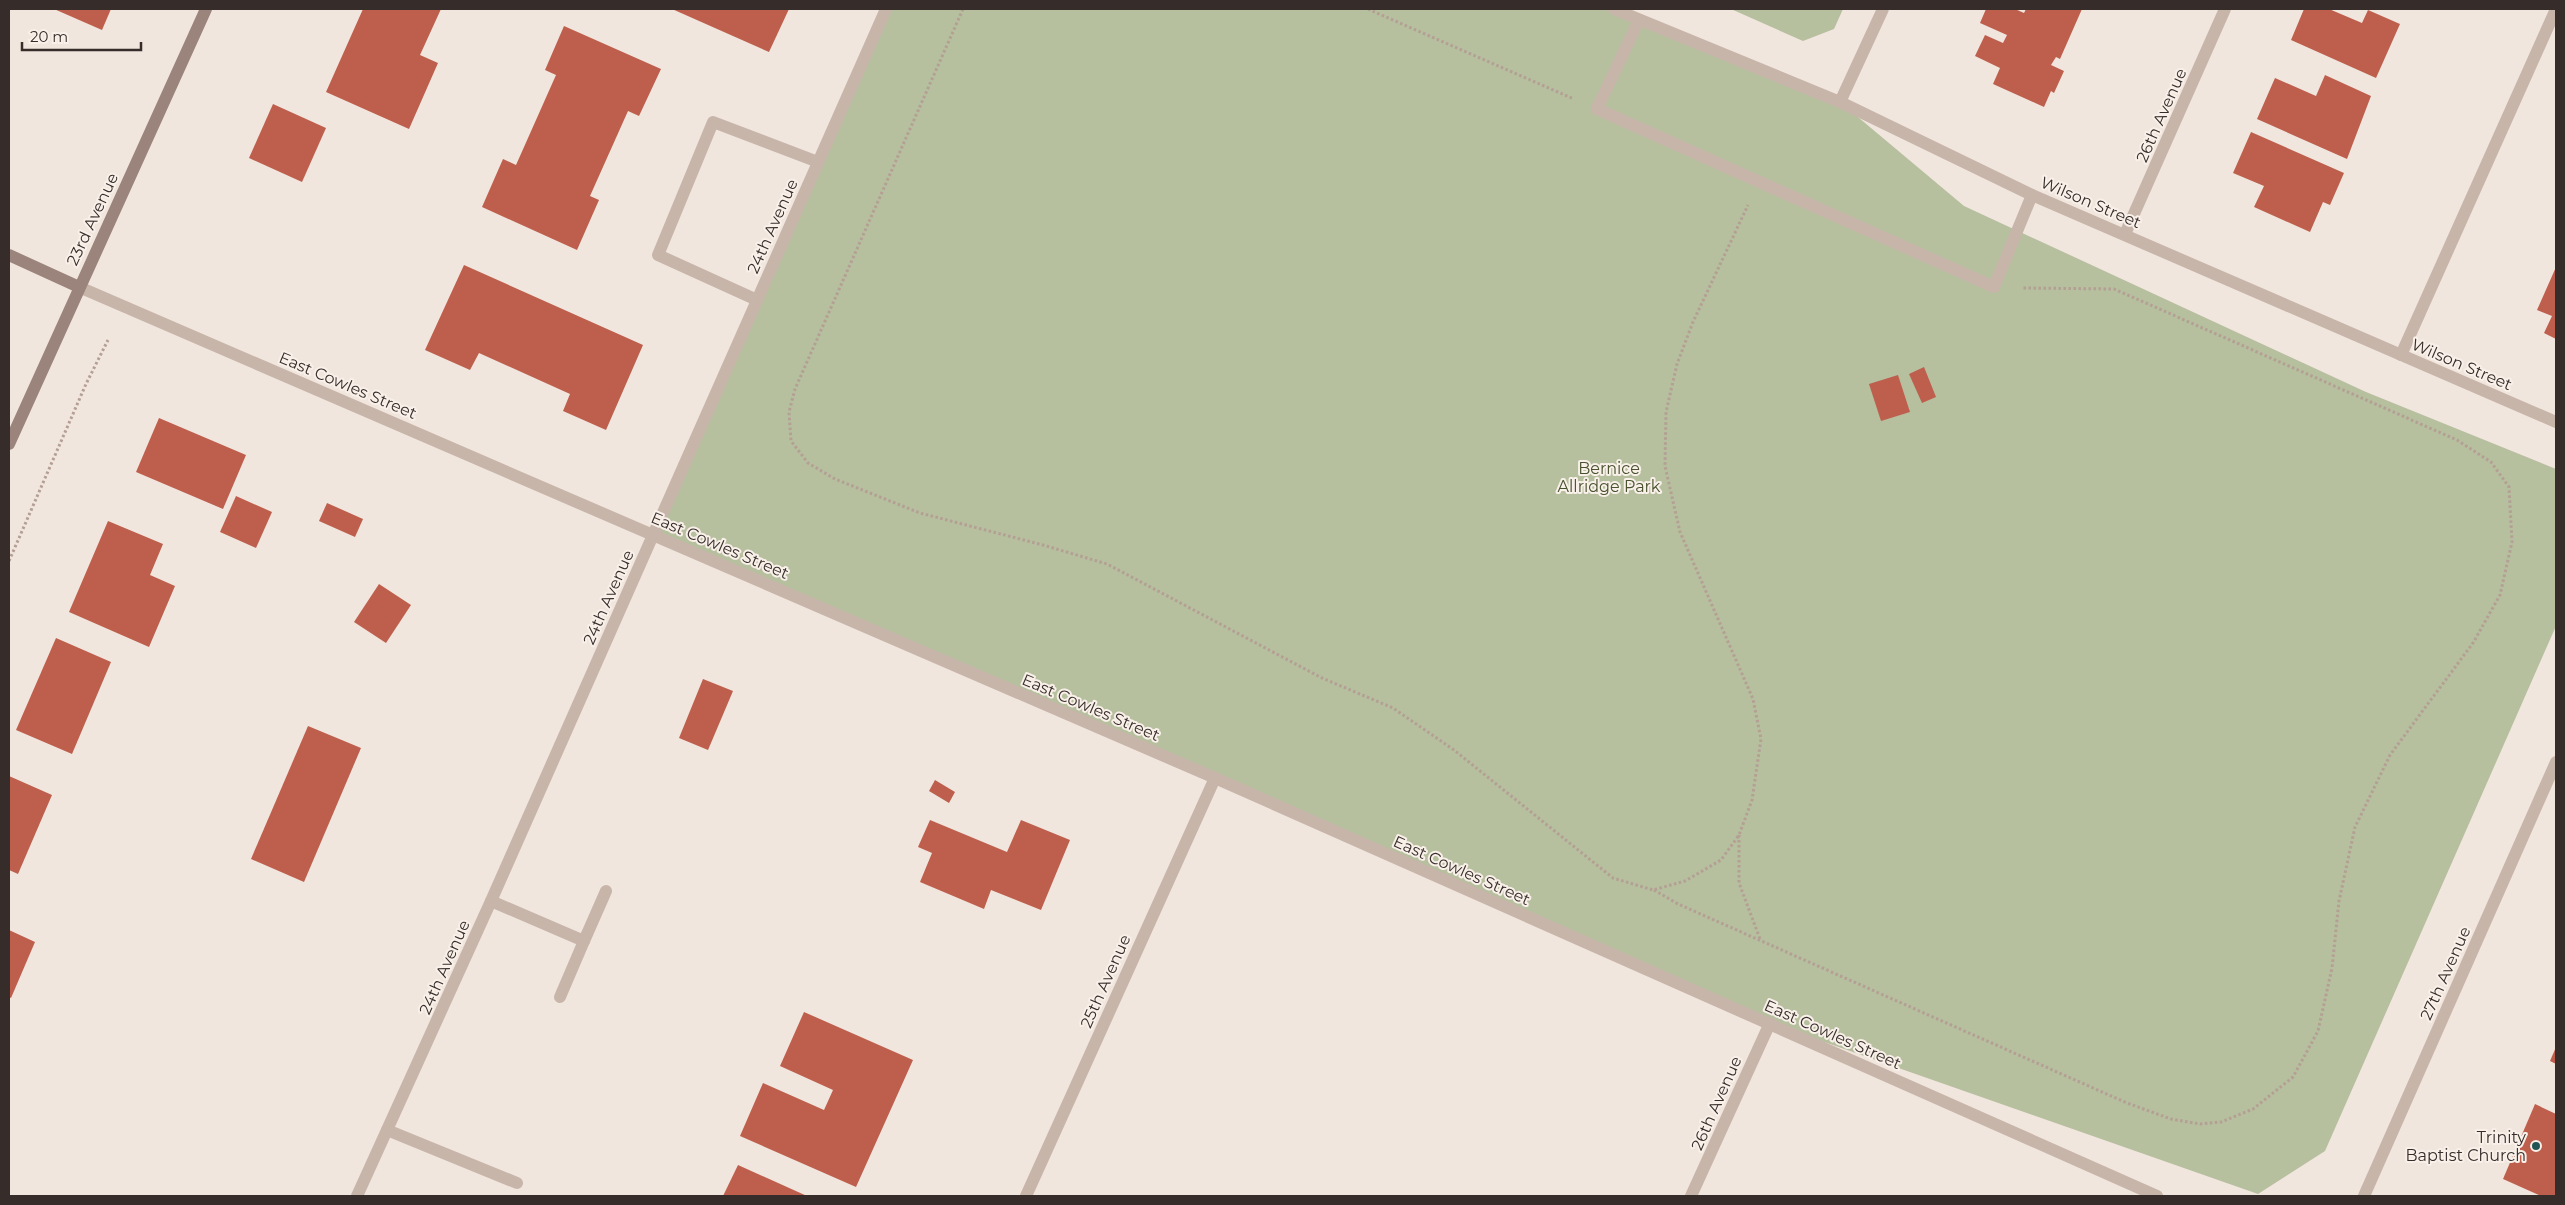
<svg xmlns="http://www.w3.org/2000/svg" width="2565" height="1205" font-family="Montserrat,sans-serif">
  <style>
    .green { fill: #b6bf9e }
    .building { fill: #be5f4e }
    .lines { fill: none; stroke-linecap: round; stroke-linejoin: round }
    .path { stroke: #b49f94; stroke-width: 3; stroke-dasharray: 2.5 2.5; stroke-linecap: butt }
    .lane { stroke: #c8b5aa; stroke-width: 12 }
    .street { stroke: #c8b5aa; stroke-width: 12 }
    .secondary { stroke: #9b847b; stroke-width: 12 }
    .poi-dot { fill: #215554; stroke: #f8f0e9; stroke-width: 2 }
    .labels { text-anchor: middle; stroke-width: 4; stroke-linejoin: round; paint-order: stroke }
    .street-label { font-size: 16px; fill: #362c29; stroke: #f8f0e9 }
    .park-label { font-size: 16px; fill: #48522e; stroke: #f8f0e9 }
    .poi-label { font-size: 16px; fill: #362c29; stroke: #f8f0e9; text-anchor: end }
  </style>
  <rect width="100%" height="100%" fill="#f1e6dd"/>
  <!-- green -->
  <g class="green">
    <polygon points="886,9 1614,9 1840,102 1964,206 2366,392 2556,469 2556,626 2325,1151 2258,1194 1770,1023 653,534"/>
    <polygon points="1731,9 1843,9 1834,29 1803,41"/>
  </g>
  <!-- building -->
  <g class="building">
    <polygon points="54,9 111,9 102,30"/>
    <polygon points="363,9 441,9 420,55 438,63 409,129 326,92"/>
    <polygon points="672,9 789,9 769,52"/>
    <polygon points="1986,9 2015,9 2024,13 2026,9 2082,9 2060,59 2056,57 2051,65 2064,71 2054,93 2051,91 2044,107 1993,84 2000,68 1975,56 1985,35 2003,43 2007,35 1980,23"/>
    <polygon points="2304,9 2329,9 2362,23 2368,10 2400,24 2376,78 2291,40"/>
    <polygon points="564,26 661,69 639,116 628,111 590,196 599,200 577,250 482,207 503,159 516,165 556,75 545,70"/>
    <polygon points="2325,75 2371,96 2347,159 2257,119 2275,78 2316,96"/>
    <polygon points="273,104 326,128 302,182 249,158"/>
    <polygon points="2251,132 2344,173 2330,205 2323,202 2310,232 2254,207 2264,186 2233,173"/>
    <polygon points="464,265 643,345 606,430 563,411 570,394 479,353 470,370 425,350"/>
    <polygon points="2556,267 2556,339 2544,333 2552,316 2537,310"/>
    <polygon points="1924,367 1936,397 1922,403 1909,374"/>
    <polygon points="1898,375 1910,412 1881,421 1869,384"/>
    <polygon points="159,418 246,455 223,509 136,472"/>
    <polygon points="236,496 272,512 256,548 220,532"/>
    <polygon points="327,503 363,519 355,537 319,521"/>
    <polygon points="108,521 163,544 150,575 175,586 149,647 69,612"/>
    <polygon points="379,584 411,605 386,643 354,622"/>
    <polygon points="56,638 111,662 72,754 16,730"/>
    <polygon points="703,679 733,691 708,750 679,738"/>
    <polygon points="308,726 361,748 304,882 251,859"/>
    <polygon points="9,776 52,795 18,874 9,870"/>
    <polygon points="935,780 955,792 949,803 929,791"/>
    <polygon points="930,820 1007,852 1021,820 1070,840 1041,910 991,890 984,909 920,882 932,853 918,847"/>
    <polygon points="9,930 35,942 11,998 9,997"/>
    <polygon points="804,1012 913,1060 856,1187 740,1136 763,1083 824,1110 833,1090 780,1066"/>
    <polygon points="2556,1047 2556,1064 2550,1061"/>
    <polygon points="2535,1104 2556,1114 2556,1196 2541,1196 2503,1179"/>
    <polygon points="738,1165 807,1196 723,1196"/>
  </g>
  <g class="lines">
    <!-- path -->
    <g class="path">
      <polyline points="963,9 795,389 789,412 791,441 808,463 835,479 920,513 1043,545 1107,564 1322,678 1393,708 1454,750 1613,878 1653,890 1685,881 1721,860 1739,835 1752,800 1761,739 1753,699 1680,532 1665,466 1666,412 1677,364 1693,322 1748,205"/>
      <polyline points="1368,9 1574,99"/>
      <polyline points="9,561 86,384 108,340"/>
      <polyline points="1739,835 1739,883 1760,939"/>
      <polyline points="1654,890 1678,904 2127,1103 2171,1119 2200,1124 2221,1122 2253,1109 2293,1077 2318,1031 2332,968 2339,901 2355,827 2390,755 2473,643 2500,595 2512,542 2509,487 2491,462 2457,440 2114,289 2023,288"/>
    </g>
    <!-- lane -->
    <g class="lane">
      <polyline points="1639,20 1597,109 1994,287 2032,195"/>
      <polyline points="1840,102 1883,9"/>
      <polyline points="757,300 658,255 713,122 818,162"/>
      <polyline points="2401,355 2556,9"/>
      <polyline points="491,901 584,941 606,891"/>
      <polyline points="560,997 584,941"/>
      <polyline points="387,1130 517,1183"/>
    </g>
    <!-- street -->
    <g class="street">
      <polyline points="1614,9 1840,102 2032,195 2556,422"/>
      <polyline points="2125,234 2225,9"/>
      <polyline points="79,287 1215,778 2157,1196"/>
      <polyline points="357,1196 491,901 886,9"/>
      <polyline points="1026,1196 1215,778"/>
      <polyline points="1691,1196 1770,1023"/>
      <polyline points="2364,1196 2556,762"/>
    </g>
    <!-- secondary -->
    <g class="secondary">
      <polyline points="9,255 79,287"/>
      <polyline points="9,444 206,9"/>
    </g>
  </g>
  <!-- markers -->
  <circle class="poi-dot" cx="2536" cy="1146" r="5"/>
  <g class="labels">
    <!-- street labels -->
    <g class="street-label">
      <text transform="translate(2161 115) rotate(-66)" y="6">26th Avenue</text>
      <text transform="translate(2091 202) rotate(23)" y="6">Wilson Street</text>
      <text transform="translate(92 219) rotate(-65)" y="6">23rd Avenue</text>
      <text transform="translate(772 226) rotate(-66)" y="6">24th Avenue</text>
      <text transform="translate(2462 364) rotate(23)" y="6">Wilson Street</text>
      <text transform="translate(348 385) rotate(23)" y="6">East Cowles Street</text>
      <text transform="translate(720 545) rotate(23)" y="6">East Cowles Street</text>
      <text transform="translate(608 597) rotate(-66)" y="6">24th Avenue</text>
      <text transform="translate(1091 707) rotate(23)" y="6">East Cowles Street</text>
      <text transform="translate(1462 870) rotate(24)" y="6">East Cowles Street</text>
      <text transform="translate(444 967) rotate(-66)" y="6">24th Avenue</text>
      <text transform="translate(2445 973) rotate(-66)" y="6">27th Avenue</text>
      <text transform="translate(1105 981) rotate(-66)" y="6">25th Avenue</text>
      <text transform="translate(1833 1034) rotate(24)" y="6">East Cowles Street</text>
      <text transform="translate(1716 1103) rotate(-66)" y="6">26th Avenue</text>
    </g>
    <!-- park labels -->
    <g class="park-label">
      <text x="1609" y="474">Bernice<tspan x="1609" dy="18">Allridge Park</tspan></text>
    </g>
    <!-- poi labels -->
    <g class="poi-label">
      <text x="2526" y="1143">Trinity<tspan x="2526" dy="18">Baptist Church</tspan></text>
    </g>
  </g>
  <!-- border -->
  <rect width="2565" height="1205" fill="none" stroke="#362c29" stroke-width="20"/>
  <!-- scale -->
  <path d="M22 42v8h119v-8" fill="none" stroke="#362c29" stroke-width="2.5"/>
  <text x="30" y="42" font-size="15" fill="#362c29" stroke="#f8f0e9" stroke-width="4" paint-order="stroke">20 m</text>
</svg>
